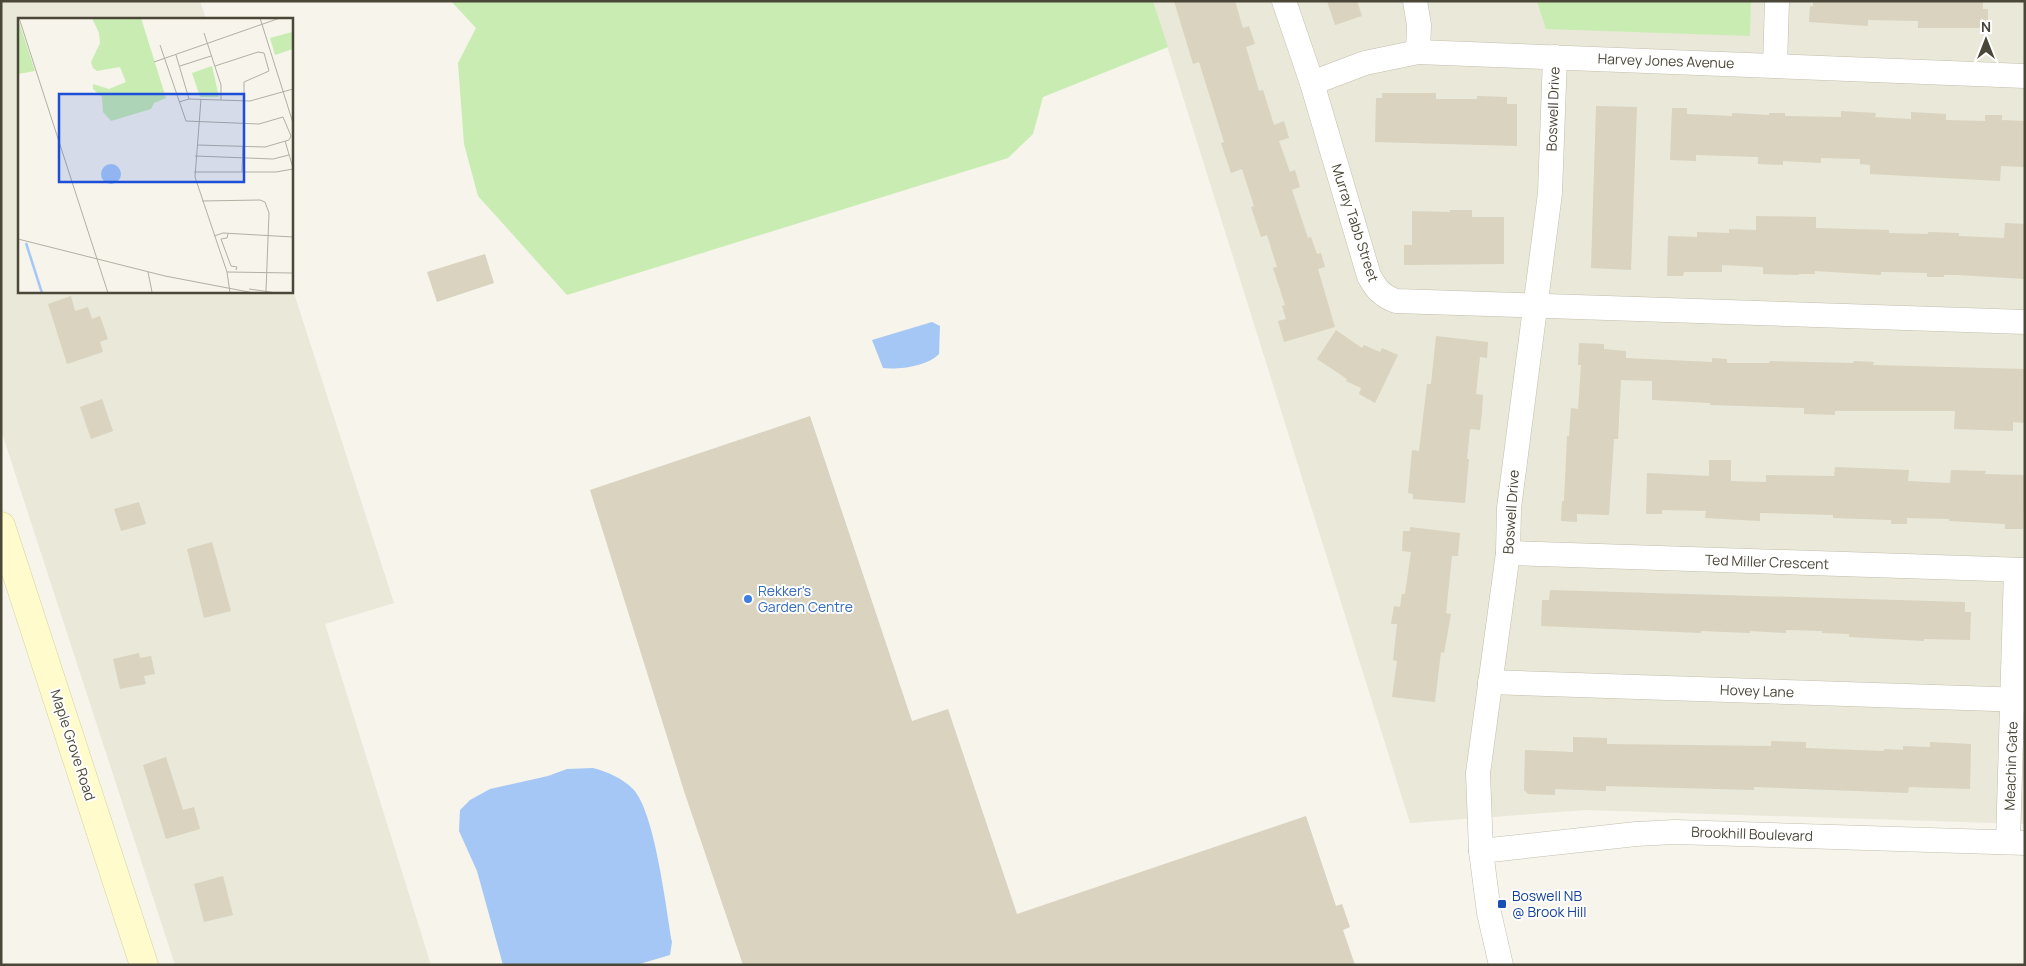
<svg xmlns="http://www.w3.org/2000/svg" width="2026" height="966" font-family="Manrope,sans-serif">
  <style>
    .residential { fill: #eae8d9 }
    .green { fill: #c8ecb2 }
    .water { fill: #a5c7f5 }
    .building { fill: #d9d3bf }
    .lines { fill: none; stroke-linecap: round; stroke-linejoin: round }
    .street-casing { stroke: #c2beac; stroke-width: 25 }
    .secondary-casing { stroke: #d8d299; stroke-width: 29 }
    .street { stroke: #fff; stroke-width: 24 }
    .secondary { stroke: #fffbcc; stroke-width: 28 }
    .shop-dot { fill: #3f7fe0; stroke: #fff; stroke-width: 2 }
    .transit-dot { fill: #1a4fb4; stroke: #fff; stroke-width: 2 }
    .labels { text-anchor: middle; stroke-width: 4; stroke-linejoin: round; paint-order: stroke }
    .street-label { font-size: 14px; fill: #4b4738; stroke: #fff }
    .shop-label { font-size: 14px; fill: #366cbe; stroke: #fff; text-anchor: start }
    .transit-label { font-size: 14px; fill: #164399; stroke: #fff; text-anchor: start }
    .inset-river { fill: none; stroke: #a5c7f5; stroke-width: 2.5 }
    .inset-road { fill: none; stroke: #b2afa3; stroke-width: 1 }
    .view { fill: #1d4ed8; fill-opacity: 0.15; stroke: #1d4ed8; stroke-width: 2.5 }
    .inset-edge { fill: none; stroke: #4b4738; stroke-width: 2.5 }
  </style>
  <rect width="100%" height="100%" fill="#f6f4eb"/>
  <!-- residential -->
  <g class="residential">
    <polygon points="1,1 200,1 206,19 19,19 19,291 291,291 291,284 394,603 325,624 431,965 175,965 1,430"/>
    <polygon points="1153,1 2025,1 2025,824 1586,810 1410,823"/>
  </g>
  <!-- green -->
  <g class="green">
    <polygon points="451,1 1153,1 1168,47 1043,97 1033,134 1008,158 567,295 478,196 464,144 458,63 476,28"/>
    <polygon points="1537,1 1751,1 1750,36 1546,29"/>
  </g>
  <!-- water -->
  <g class="water">
    <path d="M932,322l8,4 -1,28c-11,12 -40,16 -56,14l-11,-28z"/>
    <path d="M593,768c15,4 29,10 40,21 22,23 33,119 39,153l-2,13 -34,10h-133l-26,-94 -18,-40 1,-21 10,-10 20,-11 58,-13 19,-7z"/>
  </g>
  <!-- building -->
  <g class="building">
    <polygon points="1174,1 1235,1 1243,28 1249,26 1255,44 1246,47 1259,91 1263,90 1274,125 1284,121 1289,138 1279,141 1290,172 1295,170 1300,187 1292,190 1308,238 1311,237 1317,254 1321,253 1325,267 1318,269 1335,327 1284,342 1278,321 1286,319 1282,306 1285,305 1273,268 1277,267 1267,235 1261,237 1251,207 1254,206 1242,169 1231,173 1221,143 1224,142 1199,62 1193,64"/>
    <polygon points="1327,1 1357,1 1362,16 1335,25"/>
    <polygon points="1813,1 1983,1 1983,9 1988,9 1988,28 1918,28 1918,21 1868,20 1868,26 1809,22 1810,6 1813,6"/>
    <polygon points="1382,93 1436,93 1436,99 1477,99 1477,96 1507,97 1507,104 1517,104 1517,146 1375,142 1376,98 1382,98"/>
    <polygon points="1596,106 1637,107 1631,270 1591,268"/>
    <polygon points="1672,108 1687,108 1687,114 1732,116 1732,113 1769,115 1769,113 1785,113 1785,116 1841,117 1841,111 1876,113 1875,117 1911,119 1911,112 1946,114 1946,120 1985,121 1985,115 2002,115 2002,120 2025,121 2025,167 2001,166 2000,181 1870,174 1870,165 1860,164 1860,159 1821,158 1821,163 1783,161 1783,165 1758,164 1758,157 1696,155 1696,161 1670,160"/>
    <polygon points="1450,210 1472,210 1472,217 1504,217 1504,264 1404,265 1404,245 1412,245 1412,211 1450,212"/>
    <polygon points="1756,216 1816,217 1816,228 1889,230 1889,233 1928,234 1928,232 1959,233 1959,236 2004,238 2005,223 2025,224 2025,279 1958,275 1944,275 1944,277 1927,277 1927,273 1887,272 1881,272 1881,275 1815,271 1815,274 1799,274 1799,275 1763,274 1763,267 1722,265 1722,272 1684,272 1683,276 1667,276 1668,236 1697,237 1697,232 1729,233 1729,229 1756,230"/>
    <polygon points="485,254 494,283 437,302 427,272"/>
    <polygon points="71,296 75,311 88,307 92,319 100,316 108,339 100,342 103,352 67,364 48,304"/>
    <polygon points="1336,330 1362,348 1364,345 1380,352 1382,348 1398,355 1375,403 1359,394 1361,388 1346,381 1347,379 1317,359"/>
    <polygon points="1436,336 1488,342 1487,358 1480,357 1476,394 1483,395 1482,412 1480,430 1470,429 1467,459 1469,459 1465,503 1413,499 1413,494 1408,493 1412,450 1419,451 1427,384 1431,384"/>
    <polygon points="1579,343 1604,344 1604,349 1626,351 1626,358 1712,362 1712,358 1727,359 1727,363 1769,363 1770,361 1853,363 1854,361 1874,362 1873,365 2025,369 2025,423 2013,422 2013,431 1954,429 1955,411 1835,411 1835,415 1804,414 1804,408 1710,405 1710,403 1652,400 1652,381 1621,380 1618,439 1614,439 1609,515 1577,514 1577,522 1561,521 1562,501 1564,501 1567,436 1569,436 1571,408 1578,409 1581,365 1578,365"/>
    <polygon points="102,399 113,431 91,439 80,407"/>
    <polygon points="810,416 912,721 948,709 1017,914 1306,816 1336,906 1342,904 1350,927 1343,930 1355,965 743,965 684,791 590,490"/>
    <polygon points="1709,460 1731,460 1731,481 1766,482 1766,475 1834,476 1835,467 1909,470 1908,481 1950,483 1951,470 1986,471 1985,474 2025,475 2023,529 2005,529 2005,524 1949,521 1949,519 1907,518 1907,524 1891,524 1891,520 1833,518 1833,515 1798,514 1760,513 1760,521 1705,518 1706,511 1662,510 1662,514 1646,514 1647,473 1709,476"/>
    <polygon points="139,502 146,524 121,531 114,509"/>
    <polygon points="1410,527 1460,533 1458,556 1452,556 1446,613 1451,614 1444,653 1441,652 1435,702 1392,697 1397,661 1393,660 1397,624 1391,624 1394,606 1400,607 1402,594 1405,594 1411,552 1402,551 1403,531 1410,531"/>
    <polygon points="212,542 231,611 204,618 187,549"/>
    <polygon points="1550,590 1965,602 1965,612 1971,612 1970,640 1924,639 1924,641 1849,637 1849,634 1822,633 1822,631 1786,630 1786,633 1750,631 1750,633 1701,631 1701,633 1541,626 1542,600 1549,600"/>
    <polygon points="139,653 140,658 151,656 155,674 144,676 146,684 120,689 113,659"/>
    <polygon points="1573,737 1607,738 1607,744 1771,746 1771,741 1806,742 1806,748 1884,751 1884,749 1903,750 1903,746 1930,747 1930,742 1971,744 1970,789 1909,787 1908,793 1754,787 1754,790 1606,786 1606,791 1555,789 1555,795 1528,794 1524,790 1525,750 1573,752"/>
    <polygon points="166,757 183,810 194,807 200,829 166,839 143,765"/>
    <polygon points="223,876 233,915 204,922 194,884"/>
  </g>
  <g class="lines">
    <!-- street casing -->
    <g class="street-casing">
      <g id="street">
        <path d="M1284,1l28,82 57,193c7,13 13,20 27,25l629,21"/>
        <polyline points="1415,1 1419,25 1418,52"/>
        <polyline points="1775,65 1777,1"/>
        <polyline points="1312,83 1365,63 1418,52 2025,76"/>
        <polyline points="1508,553 2025,570"/>
        <polyline points="1490,682 2025,700"/>
        <polyline points="2008,842 2016,570"/>
        <polyline points="1481,851 1636,834 1675,832 2025,843"/>
        <polyline points="1501,965 1489,913 1481,851 1478,773 1508,553 1509,508 1550,193 1555,57"/>
      </g>
    </g>
    <!-- secondary casing -->
    <g class="secondary-casing">
      <polyline id="secondary" points="1,526 144,965"/>
    </g>
    <!-- street -->
    <use href="#street" class="street"/>
    <!-- secondary -->
    <use href="#secondary" class="secondary"/>
  </g>
  <!-- markers -->
  <circle class="shop-dot" cx="748" cy="599" r="5"/>
  <rect class="transit-dot" x="1497" y="899" width="10" height="10" rx="2.5"/>
  <g class="labels">
    <!-- street labels -->
    <g class="street-label">
      <text transform="translate(1666 61) rotate(2)" y="5">Harvey Jones Avenue</text>
      <text transform="translate(1553 109) rotate(-88)" y="5">Boswell Drive</text>
      <text transform="translate(1355 223) rotate(72)" y="5">Murray Tabb Street</text>
      <text transform="translate(1511 512) rotate(-86)" y="5">Boswell Drive</text>
      <text transform="translate(1767 562) rotate(2)" y="5">Ted Miller Crescent</text>
      <text transform="translate(1757 691) rotate(2)" y="5">Hovey Lane</text>
      <text transform="translate(73 745) rotate(72)" y="5">Maple Grove Road</text>
      <text transform="translate(2011 766) rotate(-88)" y="5">Meachin Gate</text>
      <text transform="translate(1752 834) rotate(2)" y="5">Brookhill Boulevard</text>
    </g>
    <!-- shop labels -->
    <g class="shop-label">
      <text x="758" y="596">Rekker's<tspan x="758" dy="16">Garden Centre</tspan></text>
    </g>
    <!-- transit labels -->
    <g class="transit-label">
      <text x="1512" y="901">Boswell NB<tspan x="1512" dy="16">@ Brook Hill</tspan></text>
    </g>
  </g>
  <!-- overview -->
  <g transform="translate(18 18)">
    <rect width="275" height="275" fill="#f6f4eb"/>
    <path d="M74,0h49l25,80 -12,5 -3,6 -40,12 -8,-9 -1,-15 -9,-8v-5l16,5 17,-7 -6,-15 -23,4 -4,-3 -2,-6 9,-19 -1,-10zM0,1l17,52 -17,3zM274,14l1,17 -18,6 -5,-17zM194,48l7,31h-19l-8,-24z" fill="#c8ecb2"/>
    <path d="M83 156a10 10 0 1 1 20 0a10 10 0 1 1-20 0Z" fill="#a5c7f5"/>
    <path class="inset-river" d="M8,225l16,50"/>
    <path class="inset-road" d="M1,0l89,275M242,0l33,105M186,15l17,52v15M142,27l26,76 73,3 24,-7 8,19 -2,4 -24,7 -68,-2M158,37l13,44M136,44l126,-44M162,48l31,-10M197,48l43,-14 6,1 5,18 -25,11v19M183,81l-6,78 32,95 3,21M161,84l10,-3 61,2 43,-12M267,123l8,27M177,138l78,3 16,-4M224,153l1,-25M176,154h82l17,-3M184,183l58,-1 5,2 4,11 -3,78M210,216l-1,4 -6,1 10,27 6,1 -1,3M196,218l9,-3 70,4M0,221l147,37 89,17M130,254l4,20M209,254l66,1M231,271l28,4"/>
    <path class="view" d="M41,76h185v88h-185z"/>
    <rect width="275" height="275" class="inset-edge"/>
  </g>
  <!-- border -->
  <rect width="2026" height="966" fill="none" stroke="#4b4738" stroke-width="5"/>
  <!-- north arrow -->
  <g transform="translate(1986 40)" stroke="#ffffff" stroke-width="4" paint-order="stroke">
  <path d="M0-4L9 19L0 12L-9 19Z" fill="#4b4738"/>
  <text y="-8" font-size="14" font-weight="bold" text-anchor="middle" fill="#4b4738">N</text>
  </g>
</svg>
